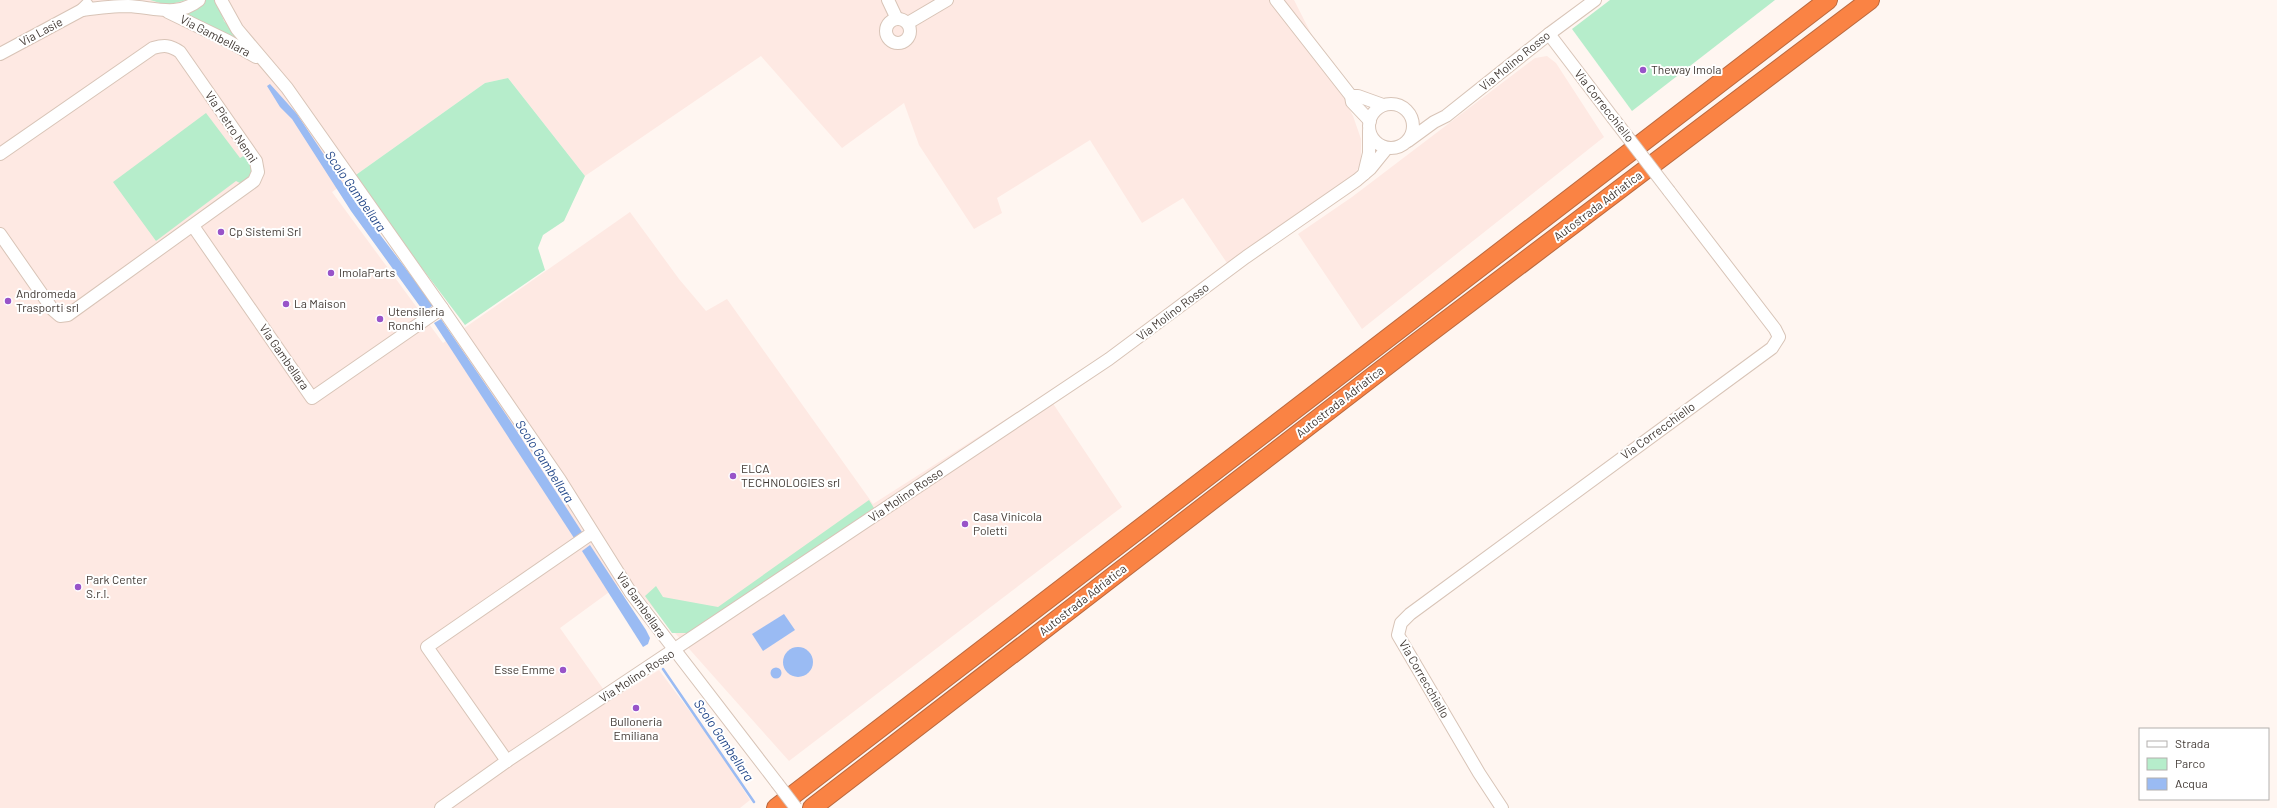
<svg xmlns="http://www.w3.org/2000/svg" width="2277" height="808" font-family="Barlow,sans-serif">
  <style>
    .industrial { fill: #fee9e3 }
    .green { fill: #b6edcb }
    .water { fill: #9abbf3 }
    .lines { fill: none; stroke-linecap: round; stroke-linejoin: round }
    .stream { stroke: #9abbf3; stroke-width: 2.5 }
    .minor-casing { stroke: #d8c4b7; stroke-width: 14 }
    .highway-casing { stroke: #ba693f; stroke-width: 20 }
    .minor { stroke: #fff; stroke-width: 12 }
    .highway { stroke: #fa8344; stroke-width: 18 }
    .minor-bridge-casing { stroke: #d8c4b7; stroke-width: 14; stroke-linecap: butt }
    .minor-bridge { stroke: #fff; stroke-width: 12 }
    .poi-dot { fill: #9854c9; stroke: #fff; stroke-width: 1.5 }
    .labels { text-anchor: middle; stroke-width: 4; stroke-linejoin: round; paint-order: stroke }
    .street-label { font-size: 12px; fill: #423a35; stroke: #fff }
    .poi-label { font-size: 12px; fill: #423a35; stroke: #fff; text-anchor: start }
    .water-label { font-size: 13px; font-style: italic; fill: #25498b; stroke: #fff }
  </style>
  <rect width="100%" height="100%" fill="#fff6f1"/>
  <!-- industrial -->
  <g class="industrial">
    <polygon points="0,0 1294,0 1353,116 1361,139 1361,159 1359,167 1349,183 1229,266 1183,198 1142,223 1090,140 997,198 1002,213 974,229 919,145 904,103 842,148 761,56 585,176 508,78 485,83 332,192 443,343 630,212 679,279 706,311 727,299 873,504 1039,398 1045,408 1052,402 1122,507 789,761 627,579 560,628 611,700 659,670 715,745 750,800 740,808 0,808"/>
    <polygon points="1547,56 1556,63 1604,137 1362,329 1298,234 1352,197 1535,58"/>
  </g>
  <!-- green -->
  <g class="green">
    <polygon points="150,0 187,0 167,5"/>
    <polygon points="205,0 216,0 224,21 245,45 183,15"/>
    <polygon points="1610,0 1775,0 1632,111 1572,29"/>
    <polygon points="508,78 585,176 564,221 543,235 538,248 545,270 465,325 353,177 485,83"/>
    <polygon points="206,113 240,158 245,155 253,165 254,175 246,186 236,181 156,241 113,182"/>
    <polygon points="869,500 874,508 691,633 672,633 645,596 656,586 663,597 718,607"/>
  </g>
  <!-- water -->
  <g class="water">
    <polygon points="270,84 297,114 356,203 432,303 432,306 424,312 351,211 292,119 280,107 267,86"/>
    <polygon points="441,319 507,416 582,532 574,538 434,323"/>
    <polygon points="590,545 646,630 650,638 648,644 643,647 582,551"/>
    <polygon points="784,614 795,630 763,651 752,634"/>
    <circle cx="798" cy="662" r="15"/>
    <circle cx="776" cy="673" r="5.5"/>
  </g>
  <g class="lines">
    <!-- stream -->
    <polyline class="stream" points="663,669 754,802"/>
    <!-- minor casing -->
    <g class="minor-casing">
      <g id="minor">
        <polyline points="221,0 237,29 287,88 442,308 560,480 631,593 777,783"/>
        <polyline points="888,0 897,19"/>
        <polyline points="1276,0 1351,96 1352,102 1370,121"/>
        <path d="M82,10c15,-2 30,-4 46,-4 25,1 49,12 71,-6"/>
        <polyline points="168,12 228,41 256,57"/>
        <circle cx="898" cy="31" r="12"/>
        <polyline points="908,23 947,0"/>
        <polyline points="1549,34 1613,118"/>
        <polyline points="0,54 82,10 87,5"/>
        <polyline points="1351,96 1358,96 1383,105"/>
        <circle cx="1391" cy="126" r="22"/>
        <polyline points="1408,141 1434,122 1446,116 1549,34 1595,0"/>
        <path d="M0,154l153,-106c11,-3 17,-3 27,4l76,109 2,11 -4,9 -186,134 -8,1 -7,-6 -53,-76"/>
        <polyline points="1364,174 1369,153 1369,131"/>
        <polyline points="193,226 312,398 442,308"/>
        <polyline points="507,761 427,647 592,533"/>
        <polyline points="441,808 507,761 1109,359 1246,257 1357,180 1370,169 1387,148"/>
        <polyline points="1502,808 1479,773 1398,635 1401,623 1410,614 1772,348 1779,337 1775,329 1669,191"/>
      </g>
    </g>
    <!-- highway casing -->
    <g class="highway-casing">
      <g id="highway">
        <polyline points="776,808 1828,0"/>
        <polyline points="812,808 1415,344 1870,0"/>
      </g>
    </g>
    <!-- minor -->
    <use href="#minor" class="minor"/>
    <!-- highway -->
    <use href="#highway" class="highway"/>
    <!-- minor-bridge casing -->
    <g class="minor-bridge-casing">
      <g id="minor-bridge">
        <polyline points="1613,118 1669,191"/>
        <polyline points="777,783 796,808"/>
      </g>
    </g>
    <!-- minor-bridge -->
    <use href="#minor-bridge" class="minor-bridge"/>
  </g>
  <!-- markers -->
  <g class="poi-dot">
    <circle cx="1643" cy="70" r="4"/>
    <circle cx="221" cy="232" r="4"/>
    <circle cx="331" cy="273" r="4"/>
    <circle cx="8" cy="301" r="4"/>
    <circle cx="286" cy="304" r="4"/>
    <circle cx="380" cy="319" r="4"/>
    <circle cx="733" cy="476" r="4"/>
    <circle cx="965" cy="524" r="4"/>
    <circle cx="78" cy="587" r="4"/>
    <circle cx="563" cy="670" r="4"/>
    <circle cx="636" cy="708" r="4"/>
  </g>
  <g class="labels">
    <!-- street labels -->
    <g class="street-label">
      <text transform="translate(41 32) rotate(-28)" y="4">Via Lasie</text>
      <text transform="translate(215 36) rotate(27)" y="4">Via Gambellara</text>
      <text transform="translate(1515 61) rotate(-39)" y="4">Via Molino Rosso</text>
      <text transform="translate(1604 106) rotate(52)" y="4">Via Correcchiello</text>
      <text transform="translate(231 127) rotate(56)" y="4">Via Pietro Nenni</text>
      <text transform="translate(1598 206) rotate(-37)" y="4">Autostrada Adriatica</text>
      <text transform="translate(1173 312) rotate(-37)" y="4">Via Molino Rosso</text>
      <text transform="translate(284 357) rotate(55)" y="4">Via Gambellara</text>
      <text transform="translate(1340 402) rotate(-38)" y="4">Autostrada Adriatica</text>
      <text transform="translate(1658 431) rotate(-36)" y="4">Via Correcchiello</text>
      <text transform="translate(906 495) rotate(-34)" y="4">Via Molino Rosso</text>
      <text transform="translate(1083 600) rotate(-38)" y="4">Autostrada Adriatica</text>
      <text transform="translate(641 605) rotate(55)" y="4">Via Gambellara</text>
      <text transform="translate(637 676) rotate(-33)" y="4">Via Molino Rosso</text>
      <text transform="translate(1424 679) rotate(60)" y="4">Via Correcchiello</text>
    </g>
    <!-- poi labels -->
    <g class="poi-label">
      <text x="1651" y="74">Theway Imola</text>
      <text x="229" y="236">Cp Sistemi Srl</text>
      <text x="339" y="277">ImolaParts</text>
      <text x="16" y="298">Andromeda<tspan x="16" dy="14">Trasporti srl</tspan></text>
      <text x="294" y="308">La Maison</text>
      <text x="388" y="316">Utensileria<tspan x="388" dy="14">Ronchi</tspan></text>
      <text x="741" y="473">ELCA<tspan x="741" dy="14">TECHNOLOGIES srl</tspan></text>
      <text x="973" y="521">Casa Vinicola<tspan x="973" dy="14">Poletti</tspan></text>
      <text x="86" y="584">Park Center<tspan x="86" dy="14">S.r.l.</tspan></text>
      <text x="555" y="674" text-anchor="end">Esse Emme</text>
      <text x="636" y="726" text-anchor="middle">Bulloneria<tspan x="636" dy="14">Emiliana</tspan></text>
    </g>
    <!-- water labels -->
    <g class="water-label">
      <text transform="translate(356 191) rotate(55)" y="5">Scolo Gambellara</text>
      <text transform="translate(545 461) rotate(57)" y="5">Scolo Gambellara</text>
      <text transform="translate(724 740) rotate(56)" y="5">Scolo Gambellara</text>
    </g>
  </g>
  <!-- legend -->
  <rect x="2139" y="728" width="130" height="72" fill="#ffffff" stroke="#b3b0ae"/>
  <rect x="2147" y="741" width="20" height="6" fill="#ffffff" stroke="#b3b0ae"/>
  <text x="2175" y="748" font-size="12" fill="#423a35">Strada</text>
  <rect x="2147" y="758" width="20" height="12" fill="#b6edcb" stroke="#b3b0ae"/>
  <text x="2175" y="768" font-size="12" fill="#423a35">Parco</text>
  <rect x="2147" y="778" width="20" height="12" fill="#9abbf3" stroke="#b3b0ae"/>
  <text x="2175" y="788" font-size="12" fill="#423a35">Acqua</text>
</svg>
